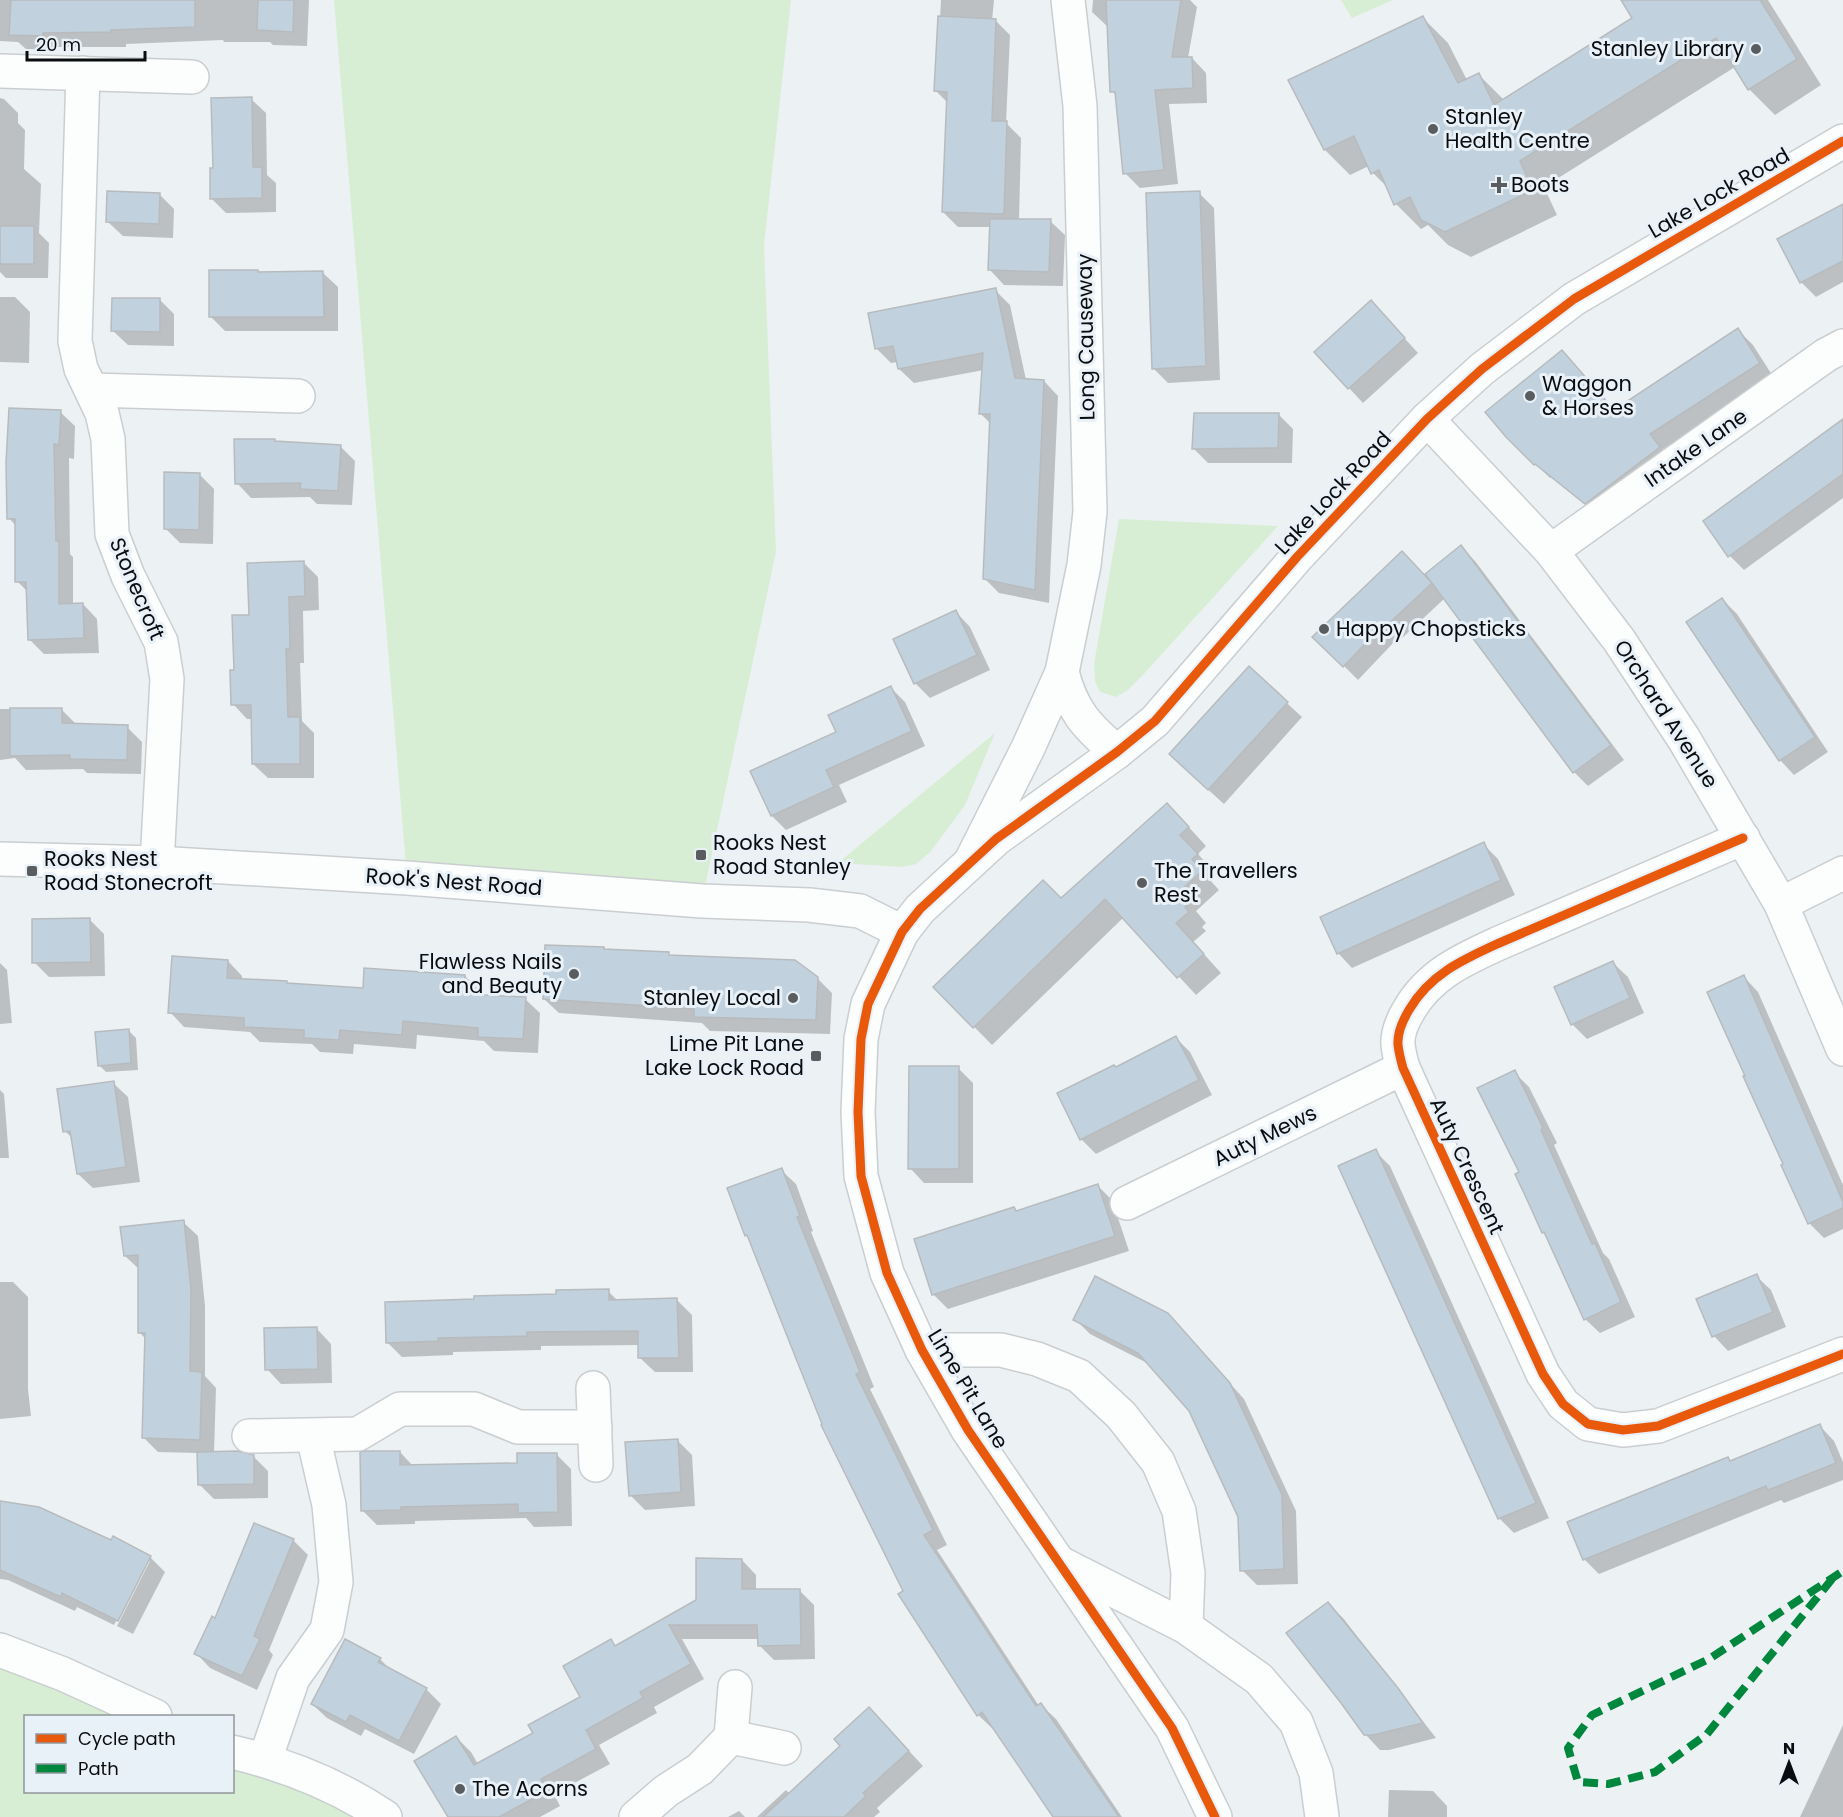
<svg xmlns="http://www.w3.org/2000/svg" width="1843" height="1817" font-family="Poppins,sans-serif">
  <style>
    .green { fill: #d7eed4 }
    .shadow { fill: #0003 }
    .building { fill: #c1d2de; stroke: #b8bbbe; stroke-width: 1.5 }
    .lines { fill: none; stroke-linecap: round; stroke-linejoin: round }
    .street-casing { stroke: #caced0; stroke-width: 36 }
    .secondary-casing { stroke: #caced0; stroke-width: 36 }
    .street { stroke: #fcfdfd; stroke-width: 33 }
    .secondary { stroke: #fcfdfd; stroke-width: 33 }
    .quiet { stroke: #00873e; stroke-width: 8; stroke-dasharray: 15 8; stroke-linecap: butt }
    .cycleway-casing { stroke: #e9f1f8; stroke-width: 13 }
    .cycleway { stroke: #e8590c; stroke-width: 9 }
    .poi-dot { fill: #595d5f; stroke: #e9f1f8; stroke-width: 2 }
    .labels { text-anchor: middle; stroke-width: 6; stroke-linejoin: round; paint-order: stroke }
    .poi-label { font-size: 21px; fill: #0a0d0f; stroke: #e9f1f8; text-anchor: start }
    .street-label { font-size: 21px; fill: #0a0d0f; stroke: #e9f1f8 }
  </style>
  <rect width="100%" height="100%" fill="#ecf1f4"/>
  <!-- green -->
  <g class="green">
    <polygon points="334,0 791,0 764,245 776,552 702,901 407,878"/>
    <polygon points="1341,0 1393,0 1352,18"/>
    <polygon points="1119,519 1278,526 1142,676 1128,690 1116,697 1100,692 1095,681 1094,664"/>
    <polygon points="995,733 965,805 931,851 916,864 902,867 838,863"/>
    <polygon points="0,1650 155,1716 26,1716 26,1792 232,1792 233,1752 385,1817 0,1817"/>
  </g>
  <!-- shadow -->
  <g class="shadow">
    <polygon points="0,0 309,0 307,46 273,45 270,42 224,42 223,40 126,44 126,47 57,47 57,50 26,49 18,42 0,41"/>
    <polygon points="941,0 994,0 992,21 996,21 1010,35 1006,123 1021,138 1019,221 1050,221 1065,235 1063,286 1004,285 990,270 991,227 958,227 943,212 948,103 936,91"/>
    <polygon points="1093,0 1190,0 1197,7 1188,58 1192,58 1206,73 1207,103 1169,104 1178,184 1140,188 1125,173 1117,96 1112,91 1108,27 1092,12"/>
    <polygon points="1623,0 1768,0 1821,85 1775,115 1750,90 1735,67 1544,187 1557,215 1471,257 1448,245 1428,225 1421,229 1396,204 1390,190 1373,173 1369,166 1350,175 1325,150 1290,81 1423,18 1448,43 1467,80 1479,75 1504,100 1634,18"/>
    <polygon points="0,98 4,99 18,113 18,123 25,130 24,169 41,184 39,233 49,243 48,278 6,278 0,272"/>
    <polygon points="251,99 266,113 267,175 276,183 276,212 226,213 211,198 215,169"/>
    <polygon points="1199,193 1214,208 1220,380 1168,383 1153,368"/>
    <polygon points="159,194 174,209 173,238 123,236 108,222"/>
    <polygon points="1843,205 1843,282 1816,297 1801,282"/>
    <polygon points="323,273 338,287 338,331 225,331 210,316 259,274"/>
    <polygon points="995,290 1010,305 1026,380 1044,381 1058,396 1049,603 999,593 984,578 991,424 981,414 984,370 914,383 899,369 898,362 891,363 876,348"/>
    <polygon points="0,297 15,297 30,312 29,363 0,362"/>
    <polygon points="159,299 174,314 174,346 128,345 113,331"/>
    <polygon points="1385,317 1418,353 1363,403 1349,388"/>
    <polygon points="1738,330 1753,345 1774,378 1663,449 1674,462 1601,517 1551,477 1550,478 1507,436 1562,352 1615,411"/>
    <polygon points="60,412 75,426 74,459 69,458 70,554 73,557 73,605 83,604 97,619 99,653 44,654 29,639 28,592 17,581 16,526 9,518"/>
    <polygon points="1278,414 1293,429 1292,463 1208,463 1194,449"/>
    <polygon points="1843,421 1843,498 1744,570 1730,556"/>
    <polygon points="277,443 340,446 355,461 352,505 317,504 310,497 251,498 237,483"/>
    <polygon points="199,474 214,489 213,544 180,543 165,528"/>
    <polygon points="1461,547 1475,561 1624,760 1588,786 1574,772 1445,598 1398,642 1396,640 1358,680 1315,637 1416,567 1432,584"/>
    <polygon points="304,563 318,577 319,610 303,611 304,663 300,663 302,721 314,733 314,778 268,778 253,764 253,719 247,719 233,704 236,671 250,616"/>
    <polygon points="1722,599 1737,614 1828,752 1794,775 1780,760"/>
    <polygon points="956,612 970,627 990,670 930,698 915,683"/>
    <polygon points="1249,668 1302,717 1224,804 1185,769"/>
    <polygon points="891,688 905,702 925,746 839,785 847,802 786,830 772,816 838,733"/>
    <polygon points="0,709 61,709 76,724 127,727 142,742 141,774 87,773 83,769 26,770 15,758 0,760"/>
    <polygon points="1185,823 1206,846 1198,854 1215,873 1209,879 1219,890 1196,911 1206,923 1202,927 1206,931 1193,942 1221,973 1196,995 1124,917 992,1045 935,987 1061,900"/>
    <polygon points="1483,844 1498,859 1515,895 1352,968 1338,953"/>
    <polygon points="89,919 104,934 105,976 49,977 34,962"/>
    <polygon points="604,948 605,950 668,954 671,956 817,978 832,993 830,1034 710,1031 702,1023 559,1013 544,999"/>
    <polygon points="228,961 242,976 242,980 286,982 289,985 364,989 465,976 480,991 479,996 525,999 540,1013 538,1053 494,1051 484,1041 417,1035 416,1049 354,1044 353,1054 320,1052 312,1044 260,1042 250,1032 184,1027 170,1012"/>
    <polygon points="0,963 7,970 12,1023 0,1024"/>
    <polygon points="1613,963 1628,977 1644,1013 1587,1039 1572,1024"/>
    <polygon points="1744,977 1758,992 1843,1185 1843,1229 1824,1238 1809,1223 1747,1076"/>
    <polygon points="129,1031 136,1038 138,1070 106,1072 99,1065"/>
    <polygon points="1176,1038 1190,1052 1212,1095 1096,1154 1081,1139 1116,1069"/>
    <polygon points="958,1068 973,1083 973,1183 924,1183 910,1168"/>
    <polygon points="1514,1072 1529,1087 1557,1143 1554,1145 1603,1253 1609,1259 1635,1317 1600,1333 1585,1319 1548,1237 1543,1232 1521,1173"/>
    <polygon points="113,1083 128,1097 140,1182 93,1188 78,1174 73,1139 65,1131"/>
    <polygon points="0,1090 4,1094 9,1158 0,1158"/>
    <polygon points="1375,1151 1390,1166 1549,1518 1514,1533 1499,1518"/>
    <polygon points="781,1170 796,1184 813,1231 811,1232 874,1387 870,1389 947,1545 937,1550 1039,1706 1041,1705 1056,1719 1122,1817 1055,1817 995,1728 993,1729 978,1715 905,1592 824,1425 750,1238 746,1235"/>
    <polygon points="1097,1185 1112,1200 1129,1251 948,1309 933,1294 1014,1209 1017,1212"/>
    <polygon points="183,1222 198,1236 205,1306 205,1376 216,1388 214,1453 253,1456 268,1471 268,1498 214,1499 199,1484 198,1453 158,1452 143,1437 146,1339 139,1332 140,1270 125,1256"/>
    <polygon points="1756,1276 1771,1290 1786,1327 1728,1351 1714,1336 1698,1300"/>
    <polygon points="0,1282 13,1282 28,1297 28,1389 31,1416 0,1419"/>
    <polygon points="608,1291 618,1301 677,1300 692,1315 693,1372 655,1372 640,1358 640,1345 541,1346 541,1350 453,1352 453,1355 402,1357 387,1342 475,1301"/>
    <polygon points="1075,1319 1182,1330 1244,1399 1296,1511 1298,1584 1257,1585 1242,1570 1240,1517 1190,1410 1151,1365 1090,1334"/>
    <polygon points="317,1329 331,1344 332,1383 281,1384 267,1369"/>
    <polygon points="1820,1426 1834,1441 1843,1462 1843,1480 1784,1503 1781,1500 1599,1574 1584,1559 1728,1458 1732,1462"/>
    <polygon points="677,1440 692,1455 695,1506 645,1510 630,1495"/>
    <polygon points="400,1452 413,1466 518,1465 556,1454 571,1469 572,1526 534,1527 526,1518 415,1521 415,1524 377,1525 363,1511"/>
    <polygon points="0,1503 150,1557 165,1572 133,1634 117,1626 150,1561 147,1561 114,1625 77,1607 75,1611 8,1580 0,1579"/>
    <polygon points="293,1540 308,1555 269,1650 273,1655 257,1690 210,1668 196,1653 216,1620"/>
    <polygon points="742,1560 756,1575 756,1591 800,1591 814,1605 815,1659 774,1660 759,1645 759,1639 682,1639 704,1679 654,1707 657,1713 599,1745 610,1764 554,1794 560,1806 540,1817 449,1817 456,1737 471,1752 478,1764 535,1733 582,1697 611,1641 617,1647 697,1601"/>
    <polygon points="1328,1604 1343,1618 1436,1738 1389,1750 1380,1750 1365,1734"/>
    <polygon points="380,1659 392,1671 426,1689 441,1704 414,1754 365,1729 361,1736 327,1718 312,1704"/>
    <polygon points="883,1723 923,1766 877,1808 880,1812 874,1817 757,1817 786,1790 790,1794"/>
    <polygon points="1843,1725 1843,1817 1800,1817"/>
    <polygon points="1389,1790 1433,1791 1447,1806 1447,1817 1388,1817"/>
    <polygon points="739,1811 745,1817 728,1817"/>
  </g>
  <!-- building -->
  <g class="building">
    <polygon points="11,0 195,0 195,27 111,30 111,32 43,33 43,36 9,35"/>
    <polygon points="258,0 294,0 293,32 257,30"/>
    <polygon points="1106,0 1181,0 1172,57 1192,57 1193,88 1155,90 1164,170 1123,174 1115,92 1110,92"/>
    <polygon points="1621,0 1760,0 1797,59 1748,90 1716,38 1520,161 1533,190 1445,232 1421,220 1410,197 1394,205 1379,170 1371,174 1354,136 1324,150 1288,80 1423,16 1458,83 1479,73 1494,105 1632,18"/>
    <polygon points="938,16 996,19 992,121 1007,121 1004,214 942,212 947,92 934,91"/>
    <polygon points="252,97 253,167 262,167 262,198 210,199 210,168 213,168 211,98"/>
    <polygon points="107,191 160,193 159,224 106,222"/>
    <polygon points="1200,191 1206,366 1152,369 1146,193"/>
    <polygon points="1843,204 1843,261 1800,283 1777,239"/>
    <polygon points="990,219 1051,219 1049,272 988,270"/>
    <rect x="0" y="226" width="34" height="38"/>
    <polygon points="209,270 258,270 258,272 323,271 324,317 209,317"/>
    <polygon points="996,288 1015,378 1044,380 1035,590 983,579 990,414 979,414 983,353 898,369 893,346 875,349 868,313"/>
    <polygon points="112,298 160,298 160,332 111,331"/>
    <polygon points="1371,300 1405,338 1348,389 1314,352"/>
    <polygon points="1738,328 1760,363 1650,434 1660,447 1585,504 1535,464 1534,465 1506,437 1485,412 1562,350 1614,410"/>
    <polygon points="9,408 61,410 59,445 54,444 56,541 59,541 59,604 83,603 84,638 28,640 26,582 15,582 15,519 7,519 6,463"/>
    <polygon points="1194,413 1279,413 1278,448 1192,449"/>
    <polygon points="1843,419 1843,474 1728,557 1703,521"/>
    <polygon points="234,439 275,439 275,441 341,445 338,491 300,489 301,483 235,484"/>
    <polygon points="164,472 200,473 199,530 164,529"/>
    <polygon points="1461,545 1611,745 1573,773 1432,583 1383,629 1381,627 1343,667 1312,637 1402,551 1432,583 1425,574"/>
    <polygon points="304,561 305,596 289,597 290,649 286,649 288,717 300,717 300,764 252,764 251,705 231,705 230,670 234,670 232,615 249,615 247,563"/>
    <polygon points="1722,598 1815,737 1779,761 1686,622"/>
    <polygon points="956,610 977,655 914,684 893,639"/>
    <polygon points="1249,666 1288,702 1208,790 1169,754"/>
    <polygon points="891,686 912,731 826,770 834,787 771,816 750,771 836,732 828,715"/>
    <polygon points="10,708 62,708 62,723 128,725 127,760 70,759 70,755 10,756"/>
    <polygon points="1167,803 1189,827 1180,835 1198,854 1192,859 1202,871 1179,892 1189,903 1185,907 1189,912 1176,923 1204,954 1177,978 1105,899 973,1028 933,987 1043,880 1061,898"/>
    <polygon points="1484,842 1501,880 1337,954 1320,917"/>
    <polygon points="90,918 91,962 32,963 32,919"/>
    <polygon points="545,945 604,947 604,949 669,952 669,955 795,960 818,977 816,1020 694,1017 694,1009 543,999"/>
    <polygon points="172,956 228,960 227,978 287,981 287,983 363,988 364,968 465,975 464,994 526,997 523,1039 478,1037 478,1028 403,1021 402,1035 340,1030 339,1040 304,1038 304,1030 244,1027 244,1018 168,1013"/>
    <polygon points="1613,961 1630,998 1571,1025 1554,987"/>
    <polygon points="1744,975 1843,1202 1843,1208 1808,1224 1781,1165 1783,1164 1743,1076 1745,1076 1707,992"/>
    <polygon points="129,1029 131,1063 98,1066 95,1032"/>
    <polygon points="1176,1036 1199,1080 1080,1140 1057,1093 1114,1065 1116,1067"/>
    <polygon points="909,1066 959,1066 959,1169 908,1169"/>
    <polygon points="1515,1070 1543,1128 1541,1130 1592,1244 1595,1243 1621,1302 1584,1320 1544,1232 1542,1233 1529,1204 1515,1174 1519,1172 1477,1088"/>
    <polygon points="114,1081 126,1167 77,1174 70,1131 63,1132 57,1089"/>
    <polygon points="1376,1149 1536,1503 1498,1519 1338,1166"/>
    <polygon points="782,1168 800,1216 797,1217 860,1372 856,1374 933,1530 924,1535 1036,1706 1041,1703 1119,1817 1053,1817 982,1712 977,1716 898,1594 903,1591 821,1425 822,1424 747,1235 745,1236 727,1188"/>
    <polygon points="1098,1184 1115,1236 932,1295 914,1239 1014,1207 1016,1211"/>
    <polygon points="184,1220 191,1290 190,1371 202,1372 200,1440 142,1438 145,1333 138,1333 138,1255 124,1256 120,1227"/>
    <polygon points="1757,1274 1773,1312 1712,1337 1696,1299"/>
    <polygon points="1095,1276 1168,1313 1230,1383 1282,1495 1284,1569 1240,1571 1238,1517 1189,1411 1138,1353 1073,1320"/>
    <polygon points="609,1289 609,1300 677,1298 679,1358 638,1358 638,1331 527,1332 527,1336 438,1338 438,1341 386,1343 385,1302 474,1299 474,1296 556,1294 556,1290"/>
    <polygon points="317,1327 318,1369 265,1370 264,1328"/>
    <polygon points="1820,1424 1836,1463 1768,1490 1766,1486 1583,1560 1567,1522 1728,1457 1730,1461"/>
    <polygon points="678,1439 681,1492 629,1496 625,1442"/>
    <polygon points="238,1451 254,1455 254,1484 198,1485 197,1452"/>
    <polygon points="364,1451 400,1451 400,1465 517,1463 517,1453 557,1453 558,1512 518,1513 518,1504 401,1507 401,1510 361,1511 360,1452"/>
    <polygon points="0,1501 39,1507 111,1540 113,1536 151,1556 118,1621 62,1593 61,1597 0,1570"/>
    <polygon points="254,1523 294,1539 254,1636 260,1639 242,1676 194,1654 212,1616 215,1618"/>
    <polygon points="696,1558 742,1559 742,1589 800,1589 801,1645 758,1646 757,1625 669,1625 691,1664 640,1692 643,1698 586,1730 596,1749 541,1779 547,1791 499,1817 448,1817 414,1761 456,1736 474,1765 533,1733 528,1725 580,1697 563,1666 611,1639 615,1646 696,1600"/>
    <polygon points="1328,1602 1398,1688 1423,1723 1373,1735 1364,1735 1341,1703 1286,1633"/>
    <polygon points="345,1639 381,1658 378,1662 427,1688 399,1741 350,1715 346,1722 311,1704"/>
    <polygon points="869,1707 909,1751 863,1793 866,1796 844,1817 763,1817 840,1746 834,1739"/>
  </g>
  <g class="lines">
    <!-- street casing -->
    <g class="street-casing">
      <g id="street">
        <polyline points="0,71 192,77"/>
        <polyline points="83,73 75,341 81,369 102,413 108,439 112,534 128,576 161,642 167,679 157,863"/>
        <polyline points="92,390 298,396"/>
        <polyline points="1427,419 1551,551 1619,640 1684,739 1781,904 1843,1049"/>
        <polyline points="1551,551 1826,355 1843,346"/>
        <path d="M1062,672c10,39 25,55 55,80"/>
        <path d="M1743,838l-246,106c-35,16 -68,31 -88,66 -6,10 -12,23 -11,35 1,8 3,16 5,23l140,306 20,30 25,20 35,6 35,-4 185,-72"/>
        <polyline points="971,861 1028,748 1062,672 1084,565 1090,512 1080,106 1068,0"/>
        <polyline points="1781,904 1843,873"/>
        <polyline points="1127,1203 1403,1068"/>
        <polyline points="922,1350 1001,1350 1037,1359 1079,1376 1121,1415 1158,1462 1179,1511 1188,1573 1186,1627"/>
        <polyline points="593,1388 596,1465"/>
        <polyline points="249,1436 358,1434 400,1409 474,1409 518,1427 595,1427"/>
        <polyline points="1062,1564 1186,1627 1259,1679 1296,1722 1316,1773 1322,1817"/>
        <polyline points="0,1650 63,1674 155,1716"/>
        <polyline points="735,1687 731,1737 784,1748"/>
        <path d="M232,1752c55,13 106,33 153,65"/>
        <polyline points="265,1760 293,1678 327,1630 336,1582 329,1505 313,1436"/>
        <polyline points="636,1817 666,1791 700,1769 731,1737"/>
      </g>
    </g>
    <!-- secondary casing -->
    <g class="secondary-casing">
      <g id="secondary">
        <polyline points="0,859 157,863 407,878 702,901 809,905 860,911 902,932"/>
        <polyline points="1215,1817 1172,1728 968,1430 922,1350 887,1273 861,1176 858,1112 861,1039 868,1004 902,932 920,909 996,839 1117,752 1155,721 1297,557 1427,419 1482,369 1574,299 1843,141"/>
      </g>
    </g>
    <!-- street -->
    <use href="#street" class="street"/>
    <!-- secondary -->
    <use href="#secondary" class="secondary"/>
    <!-- quiet -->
    <polyline class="quiet" points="1832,1579 1707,1734 1655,1772 1608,1784 1578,1782 1568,1748 1592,1715 1709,1659 1843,1571"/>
    <!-- cycleway casing -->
    <g class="cycleway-casing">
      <g id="cycleway">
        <path d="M1743,838l-246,106c-35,16 -68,31 -88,66 -6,10 -12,23 -11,35 1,8 3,16 5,23l140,306 20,30 25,20 35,6 35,-4 185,-72"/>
        <polyline points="1215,1817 1172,1728 968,1430 922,1350 887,1273 861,1176 858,1112 861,1039 868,1004 902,932 920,909 996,839 1117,752 1155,721 1297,557 1427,419 1482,369 1574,299 1843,141"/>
      </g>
    </g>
    <!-- cycleway -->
    <use href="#cycleway" class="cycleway"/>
  </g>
  <!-- markers -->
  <g class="poi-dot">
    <circle cx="1756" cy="49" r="6"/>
    <circle cx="1433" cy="129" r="6"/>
    <path d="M1496 176h6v6h6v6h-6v6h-6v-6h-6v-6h6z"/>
    <circle cx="1530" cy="396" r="6"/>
    <circle cx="1324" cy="629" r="6"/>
    <rect x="695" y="849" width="12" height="12" rx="3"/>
    <rect x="26" y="865" width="12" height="12" rx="3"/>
    <circle cx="1142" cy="883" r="6"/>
    <circle cx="574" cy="974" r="6"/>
    <circle cx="793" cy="998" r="6"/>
    <rect x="810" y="1050" width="12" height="12" rx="3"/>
    <circle cx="460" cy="1789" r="6"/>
  </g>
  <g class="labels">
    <!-- poi labels -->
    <g class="poi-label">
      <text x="1744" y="56" text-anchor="end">Stanley Library</text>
      <text x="1445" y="124">Stanley<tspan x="1445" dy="24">Health Centre</tspan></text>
      <text x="1511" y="192">Boots</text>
      <text x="1542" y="391">Waggon<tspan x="1542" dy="24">&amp; Horses</tspan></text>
      <text x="1336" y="636">Happy Chopsticks</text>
      <text x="713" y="850">Rooks Nest<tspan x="713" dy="24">Road Stanley</tspan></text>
      <text x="44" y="866">Rooks Nest<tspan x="44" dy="24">Road Stonecroft</tspan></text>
      <text x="1154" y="878">The Travellers<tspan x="1154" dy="24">Rest</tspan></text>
      <text x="562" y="969" text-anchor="end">Flawless Nails<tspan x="562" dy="24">and Beauty</tspan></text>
      <text x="781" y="1005" text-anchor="end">Stanley Local</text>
      <text x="804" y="1051" text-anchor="end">Lime Pit Lane<tspan x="804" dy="24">Lake Lock Road</tspan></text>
      <text x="472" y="1796">The Acorns</text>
    </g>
    <!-- street labels -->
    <g class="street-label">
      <text transform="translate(1719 193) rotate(-30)" y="7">Lake Lock Road</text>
      <text transform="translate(1086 337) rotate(-91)" y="7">Long Causeway</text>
      <text transform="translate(1696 448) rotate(-35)" y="7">Intake Lane</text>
      <text transform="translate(1333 493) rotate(-47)" y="7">Lake Lock Road</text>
      <text transform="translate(137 589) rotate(67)" y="7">Stonecroft</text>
      <text transform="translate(1666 714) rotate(57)" y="7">Orchard Avenue</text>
      <text transform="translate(454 882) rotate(4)" y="7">Rook's Nest Road</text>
      <text transform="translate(1265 1136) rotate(-26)" y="7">Auty Mews</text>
      <text transform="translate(1467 1166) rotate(65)" y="7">Auty Crescent</text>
      <text transform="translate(968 1389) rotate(59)" y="7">Lime Pit Lane</text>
    </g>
  </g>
  <!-- legend -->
  <rect x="24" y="1715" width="210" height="78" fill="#e9f1f8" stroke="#90969b" stroke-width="1.5"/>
  <rect x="36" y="1734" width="30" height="9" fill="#e8590c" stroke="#90969b" stroke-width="1.5"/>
  <text x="78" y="1745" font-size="18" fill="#0a0d0f">Cycle path</text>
  <rect x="36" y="1764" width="30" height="9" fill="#00873e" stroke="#90969b" stroke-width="1.5"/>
  <text x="78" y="1775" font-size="18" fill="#0a0d0f">Path</text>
  <!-- north arrow -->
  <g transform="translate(1789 1763)" stroke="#e9f1f8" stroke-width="4.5" paint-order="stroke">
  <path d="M0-4.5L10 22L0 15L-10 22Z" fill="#0a0d0f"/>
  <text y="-9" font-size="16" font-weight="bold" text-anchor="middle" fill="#0a0d0f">N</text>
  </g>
  <!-- scale -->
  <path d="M27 51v9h118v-9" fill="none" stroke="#0a0d0f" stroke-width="3"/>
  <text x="36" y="51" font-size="18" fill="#0a0d0f" stroke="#e9f1f8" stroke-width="4.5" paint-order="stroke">20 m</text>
</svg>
